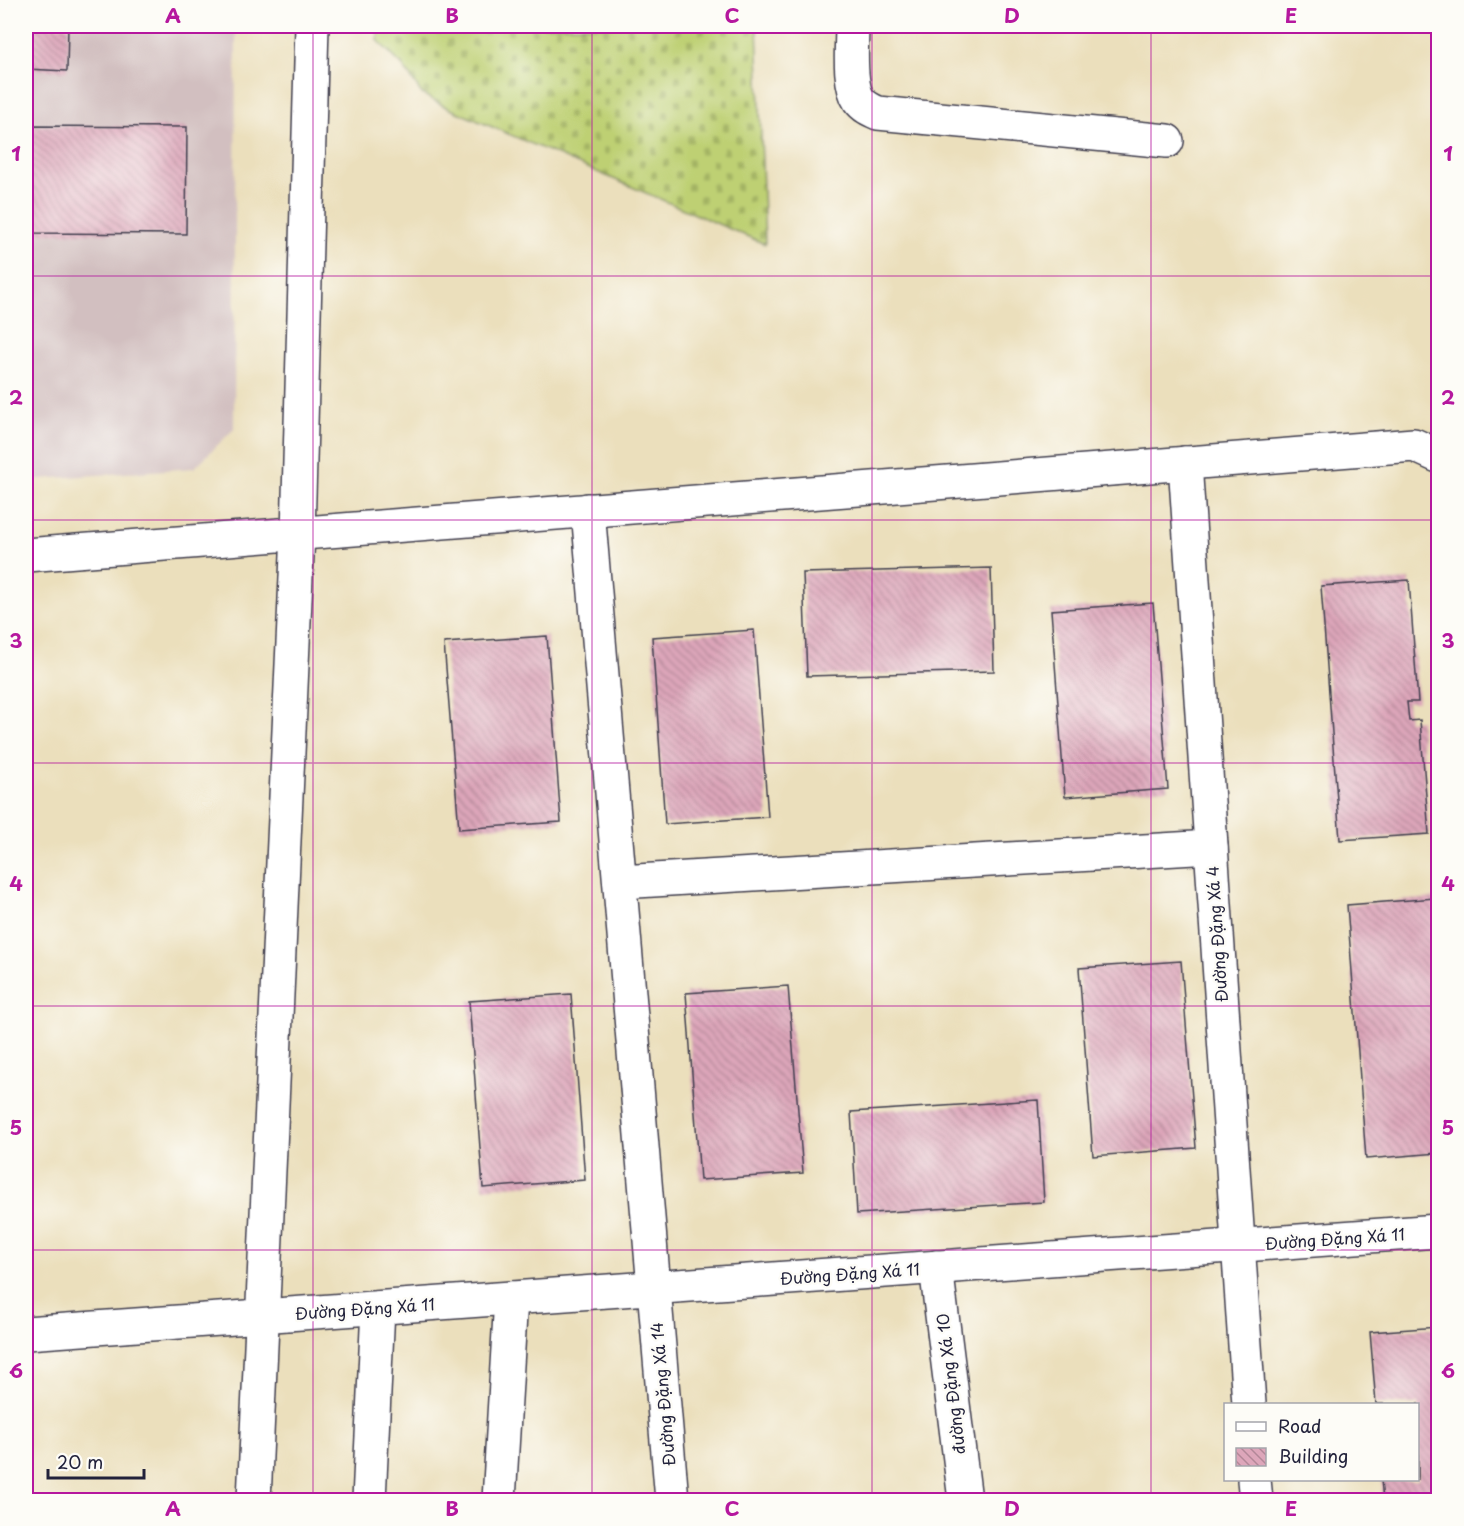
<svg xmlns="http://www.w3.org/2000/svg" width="1464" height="1526" font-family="'Playpen Sans',sans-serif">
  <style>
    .industrial { fill: #d2bfc0 }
    .cemetery { fill: url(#cemetery-stones); stroke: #707957; stroke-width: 1.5 }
    .building { fill: url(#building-back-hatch) }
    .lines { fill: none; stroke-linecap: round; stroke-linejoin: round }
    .minor-casing { stroke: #403e4e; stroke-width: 36 }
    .minor { stroke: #fff; stroke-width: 33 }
    .grid { fill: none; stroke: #b5179e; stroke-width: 1.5; stroke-opacity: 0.55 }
    .labels { text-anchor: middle; stroke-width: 5; stroke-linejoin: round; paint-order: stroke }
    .street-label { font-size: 16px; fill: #22223b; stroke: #fdfcf7 }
    .neatline { fill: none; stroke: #b5179e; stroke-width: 2 }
    .grid-label { font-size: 20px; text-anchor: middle; font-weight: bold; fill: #b5179e }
  </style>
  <defs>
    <pattern id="cemetery-stones" width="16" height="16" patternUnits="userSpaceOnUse" patternTransform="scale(1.5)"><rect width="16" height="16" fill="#bed073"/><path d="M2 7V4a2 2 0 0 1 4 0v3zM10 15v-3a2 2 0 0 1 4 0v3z" fill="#a3b264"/></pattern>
    <pattern id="building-back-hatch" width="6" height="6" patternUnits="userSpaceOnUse" patternTransform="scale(1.5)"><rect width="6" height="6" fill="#dda6ba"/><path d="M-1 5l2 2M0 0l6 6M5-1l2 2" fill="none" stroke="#b38798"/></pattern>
  </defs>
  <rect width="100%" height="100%" fill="#fdfcf7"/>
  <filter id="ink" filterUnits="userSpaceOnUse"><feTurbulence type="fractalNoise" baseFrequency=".0167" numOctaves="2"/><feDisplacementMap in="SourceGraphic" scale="12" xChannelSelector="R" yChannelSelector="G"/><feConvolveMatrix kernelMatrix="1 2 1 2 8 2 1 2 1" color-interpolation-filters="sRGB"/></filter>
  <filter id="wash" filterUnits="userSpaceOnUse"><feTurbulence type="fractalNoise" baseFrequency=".008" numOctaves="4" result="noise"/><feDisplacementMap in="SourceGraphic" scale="24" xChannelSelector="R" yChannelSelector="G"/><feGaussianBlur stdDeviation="1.35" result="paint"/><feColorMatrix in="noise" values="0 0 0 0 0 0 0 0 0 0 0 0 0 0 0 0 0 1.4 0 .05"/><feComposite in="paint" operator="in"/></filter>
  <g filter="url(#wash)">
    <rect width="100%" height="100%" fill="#ebdfbc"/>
    <!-- industrial -->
    <polygon class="industrial" points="26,26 236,26 234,429 194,468 26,480"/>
    <!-- cemetery -->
    <polygon class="cemetery" points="378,26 757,26 765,244 448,108 422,94 403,66 378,41"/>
    <g id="blocks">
      <!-- building -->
      <g class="building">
        <polygon points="26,26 68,26 67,71 26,69"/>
        <polygon points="26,126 187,127 186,234 26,233"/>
        <polygon points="991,568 994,671 807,676 803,573"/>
        <polygon points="1409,580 1418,702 1407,702 1409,721 1420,720 1429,834 1340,840 1321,586"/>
        <polygon points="1153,603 1168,789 1065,797 1051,610"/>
        <polygon points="754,630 768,817 665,824 652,637"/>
        <polygon points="547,636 561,822 459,829 444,643"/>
        <polygon points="1435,898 1438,949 1438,1020 1433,1020 1435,1039 1438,1039 1438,1153 1366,1159 1347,905"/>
        <polygon points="1181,961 1196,1148 1093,1156 1079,968"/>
        <polygon points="788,986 803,1173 700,1180 686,993"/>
        <polygon points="571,994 585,1180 483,1188 469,1001"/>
        <polygon points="1038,1100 1044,1202 857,1214 851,1112"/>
        <polygon points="1438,1327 1438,1500 1383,1500 1381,1480 1418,1480 1418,1404 1376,1404 1370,1332"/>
      </g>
    </g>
  </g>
  <g filter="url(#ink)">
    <use href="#blocks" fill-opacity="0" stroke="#403e4e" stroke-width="1.5"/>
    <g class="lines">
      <!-- minor casing -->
      <g class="minor-casing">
        <g id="minor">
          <path d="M852,26c0,19 -4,58 7,74 5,7 12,10 19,13l289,28"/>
          <polyline points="1185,463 1249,1404"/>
          <polyline points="588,510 672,1500"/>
          <polyline points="26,555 1414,445 1438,456"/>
          <polyline points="620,882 1211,847"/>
          <polyline points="936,1267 965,1500"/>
          <polyline points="26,1333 1438,1231"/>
          <polyline points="1254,1480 1256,1500"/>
          <polyline points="254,1500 298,533 312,26"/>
          <polyline points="369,1500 378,1308"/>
          <polyline points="499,1500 511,1298"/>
        </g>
      </g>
      <!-- minor -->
      <use href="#minor" class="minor"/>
    </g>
  </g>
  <!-- grid -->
  <path class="grid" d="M313,26v1474M592,26v1474M872,26v1474M1151,26v1474M26,276h1412M26,520h1412M26,763h1412M26,1006h1412M26,1250h1412"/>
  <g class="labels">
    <!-- street labels -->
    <g class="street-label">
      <text transform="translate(1217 934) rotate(-94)" y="6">Đường Đặng Xá 4</text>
      <text transform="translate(1335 1239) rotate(-4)" y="6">Đường Đặng Xá 11</text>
      <text transform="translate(850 1274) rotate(-4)" y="6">Đường Đặng Xá 11</text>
      <text transform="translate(365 1309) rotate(-4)" y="6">Đường Đặng Xá 11</text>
      <text transform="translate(951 1384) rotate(-97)" y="6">đường Đặng Xá 10</text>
      <text transform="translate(663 1394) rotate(-95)" y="6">Đường Đặng Xá 14</text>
    </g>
  </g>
  <!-- margin -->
  <rect width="1464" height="1526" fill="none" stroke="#fdfcf7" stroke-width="66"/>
  <!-- legend -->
  <rect x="1224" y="1403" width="195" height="78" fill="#fdfcf7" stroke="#a5a5ac" stroke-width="1.5"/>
  <rect x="1236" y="1422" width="30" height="9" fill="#ffffff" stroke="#a5a5ac" stroke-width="1.5"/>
  <text x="1278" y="1433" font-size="18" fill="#22223b">Road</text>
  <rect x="1236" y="1448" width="30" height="18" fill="url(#building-back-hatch)" stroke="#a5a5ac" stroke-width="1.5"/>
  <text x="1278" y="1463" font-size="18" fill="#22223b">Building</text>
  <!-- scale -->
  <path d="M48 1469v9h96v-9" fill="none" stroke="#22223b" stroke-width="3"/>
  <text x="57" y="1469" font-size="18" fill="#22223b" stroke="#fdfcf7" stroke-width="4.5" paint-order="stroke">20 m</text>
  <rect x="33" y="33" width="1398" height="1460" class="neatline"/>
  <g class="grid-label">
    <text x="173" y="23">A</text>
    <text x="452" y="23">B</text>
    <text x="732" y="23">C</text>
    <text x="1012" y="23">D</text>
    <text x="1291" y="23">E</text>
    <text x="16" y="161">1</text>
    <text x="1448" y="161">1</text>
    <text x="16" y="405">2</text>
    <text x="1448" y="405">2</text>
    <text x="16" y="648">3</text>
    <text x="1448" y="648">3</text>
    <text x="16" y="891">4</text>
    <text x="1448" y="891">4</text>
    <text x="16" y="1135">5</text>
    <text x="1448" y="1135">5</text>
    <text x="16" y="1378">6</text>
    <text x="1448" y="1378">6</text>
    <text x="173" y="1516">A</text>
    <text x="452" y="1516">B</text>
    <text x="732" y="1516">C</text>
    <text x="1012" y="1516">D</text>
    <text x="1291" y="1516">E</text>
  </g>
</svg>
